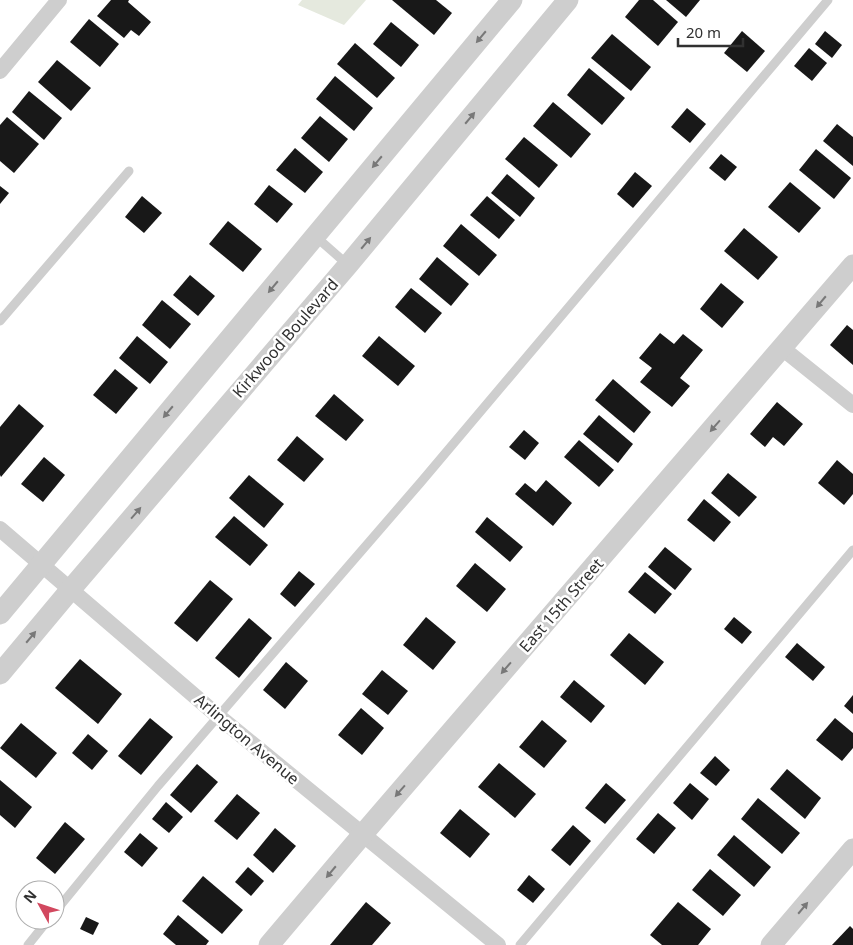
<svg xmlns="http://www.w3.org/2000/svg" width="853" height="945" font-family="'Noto Sans',sans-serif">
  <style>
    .green { fill: #e5e9de }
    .building { fill: #181818 }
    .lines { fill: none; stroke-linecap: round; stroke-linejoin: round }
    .service { stroke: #cecece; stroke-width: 9 }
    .minor { stroke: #cecece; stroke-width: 16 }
    .tertiary { stroke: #cecece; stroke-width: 21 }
    .oneway { fill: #787878 }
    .labels { text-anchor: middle; stroke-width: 5; stroke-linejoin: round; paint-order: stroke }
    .street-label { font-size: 16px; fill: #313131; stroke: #fff }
  </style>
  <rect width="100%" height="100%" fill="#fff"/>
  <!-- green -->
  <polygon class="green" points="302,0 366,0 344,25 298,5"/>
  <!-- building -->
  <g class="building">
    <polygon points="111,0 129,0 128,2 151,22 139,36 131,30 124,38 97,16"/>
    <polygon points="392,0 436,0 452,13 434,35"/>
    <polygon points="639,0 653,0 678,22 658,46 625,17"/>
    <polygon points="666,0 700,0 686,17"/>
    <polygon points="89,19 119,44 100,67 70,42"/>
    <polygon points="391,22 419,45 401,67 373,44"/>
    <polygon points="742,31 765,51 747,72 724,53"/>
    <polygon points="825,31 842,45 832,58 815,44"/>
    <polygon points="612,34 651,67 631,91 591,58"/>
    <polygon points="355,43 395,78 377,98 337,64"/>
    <polygon points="809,48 827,63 812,81 794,66"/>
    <polygon points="57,60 91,88 71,111 38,82"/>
    <polygon points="589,68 625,98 602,125 567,95"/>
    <polygon points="335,76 373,108 354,131 316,99"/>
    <polygon points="29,91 62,118 44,140 12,112"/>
    <polygon points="553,102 591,134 571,158 533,126"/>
    <polygon points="687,108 706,124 690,143 671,127"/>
    <polygon points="320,116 348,139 329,162 301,138"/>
    <polygon points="7,117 39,144 14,173 0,161 0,125"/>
    <polygon points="837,124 853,137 853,166 823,141"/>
    <polygon points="524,137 558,165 539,188 505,159"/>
    <polygon points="295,148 323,172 305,193 276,170"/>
    <polygon points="816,149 851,178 834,199 799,170"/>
    <polygon points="721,154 737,167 725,181 709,168"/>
    <polygon points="635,172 652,186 633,208 617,194"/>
    <polygon points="507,174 535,198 520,217 491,193"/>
    <polygon points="790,182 821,208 799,233 768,207"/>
    <polygon points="269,185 293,204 277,223 254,204"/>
    <polygon points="0,186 9,193 0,204"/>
    <polygon points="142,196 162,213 144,233 125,217"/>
    <polygon points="487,196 515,220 499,239 470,215"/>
    <polygon points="228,221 262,249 243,272 209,244"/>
    <polygon points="461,224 497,255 479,276 443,246"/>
    <polygon points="744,228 778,257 758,280 724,251"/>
    <polygon points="437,257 469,284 451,306 419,279"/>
    <polygon points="190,275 215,296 198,316 173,295"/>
    <polygon points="721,283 744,302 722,328 700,309"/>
    <polygon points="411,288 442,313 425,333 395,307"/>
    <polygon points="162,300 191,324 170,349 142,325"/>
    <polygon points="847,325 853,330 853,365 830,345"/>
    <polygon points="660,333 674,344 683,334 703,350 680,378 690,386 672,407 640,382 652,368 639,358"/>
    <polygon points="137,336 168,362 150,384 119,358"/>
    <polygon points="379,336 415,366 398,386 362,356"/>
    <polygon points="115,369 138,388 116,414 93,395"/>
    <polygon points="613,379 651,412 634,433 595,400"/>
    <polygon points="334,394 364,420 346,441 315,416"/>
    <polygon points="777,402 803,424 784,446 773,437 765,447 750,434"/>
    <polygon points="19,404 44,426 1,477 0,475 0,427"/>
    <polygon points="599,415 633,444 618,463 583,434"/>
    <polygon points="524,430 539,443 525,460 509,447"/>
    <polygon points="297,436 324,459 304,482 277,460"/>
    <polygon points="579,440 614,470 599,487 564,457"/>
    <polygon points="44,457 65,475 43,502 21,484"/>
    <polygon points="837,460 853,474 853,494 844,505 818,483"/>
    <polygon points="728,473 757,497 739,517 711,493"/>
    <polygon points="249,475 284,504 264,528 229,498"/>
    <polygon points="546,480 572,503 553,526 515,494 525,483 536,492"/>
    <polygon points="704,499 731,522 714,542 687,520"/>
    <polygon points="234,516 268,545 250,566 215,537"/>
    <polygon points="487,517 523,547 510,562 475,532"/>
    <polygon points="665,547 692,569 675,590 648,567"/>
    <polygon points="475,563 506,589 487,612 456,586"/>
    <polygon points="299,571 315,584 295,607 280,594"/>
    <polygon points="645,572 672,594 655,614 628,592"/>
    <polygon points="210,580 233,599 197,642 174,623"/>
    <polygon points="426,617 456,642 433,670 403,645"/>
    <polygon points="734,617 752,632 742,644 724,629"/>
    <polygon points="249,618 272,638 239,678 215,658"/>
    <polygon points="629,633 664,662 645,685 610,655"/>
    <polygon points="797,643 825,667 813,681 785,657"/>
    <polygon points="80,659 122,694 98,724 55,688"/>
    <polygon points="286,662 308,681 285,709 263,690"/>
    <polygon points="382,670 408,691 388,715 362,694"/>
    <polygon points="574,680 605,706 591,723 560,697"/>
    <polygon points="853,695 853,714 844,706"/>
    <polygon points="361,708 384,728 362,755 338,735"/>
    <polygon points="150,718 173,737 141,775 118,756"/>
    <polygon points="835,718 853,733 853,748 842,761 816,740"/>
    <polygon points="542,720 567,741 544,768 519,747"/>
    <polygon points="21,723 57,753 36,778 0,748"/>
    <polygon points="88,734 108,751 92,770 72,753"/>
    <polygon points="715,756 730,770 716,786 700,773"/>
    <polygon points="499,763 536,794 515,818 478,787"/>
    <polygon points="197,764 218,782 191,813 170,795"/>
    <polygon points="787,769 821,798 805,819 770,789"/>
    <polygon points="0,780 32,807 15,828 0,815"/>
    <polygon points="606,783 626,800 605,824 585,808"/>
    <polygon points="690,783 709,799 692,820 673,803"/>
    <polygon points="237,794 260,813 237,840 214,821"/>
    <polygon points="758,798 800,833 782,854 741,819"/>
    <polygon points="166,802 183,817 169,833 152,819"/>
    <polygon points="460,809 490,834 470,858 440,833"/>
    <polygon points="658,813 676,828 654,854 636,839"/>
    <polygon points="65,822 85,839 55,874 36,858"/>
    <polygon points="573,825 591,841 570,866 551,850"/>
    <polygon points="275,828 296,846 273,873 253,855"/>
    <polygon points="140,833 158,848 142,867 124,852"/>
    <polygon points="734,835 771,867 754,887 717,855"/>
    <polygon points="248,867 264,881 251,896 235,882"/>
    <polygon points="710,869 741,895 723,916 692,890"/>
    <polygon points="529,875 545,889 533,903 517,890"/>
    <polygon points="203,876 243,910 222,934 182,901"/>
    <polygon points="366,902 391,923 372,945 330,945"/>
    <polygon points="678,902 711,929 698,945 662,945 650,935"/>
    <polygon points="178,915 209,941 206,945 176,945 163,934"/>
    <polygon points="86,917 99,923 93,935 80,929"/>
    <polygon points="850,926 853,929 853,945 832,945"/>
  </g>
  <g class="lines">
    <!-- service -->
    <g class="service">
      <polyline points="315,236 348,265"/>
      <polyline points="0,321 129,171"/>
      <polyline points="55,912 158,786 421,482 828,0"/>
      <polyline points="28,945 48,920"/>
      <polyline points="520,945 853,550"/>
    </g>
    <!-- minor -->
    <g class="minor">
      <polyline points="0,71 59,0"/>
      <polyline points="782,348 853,405"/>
      <polyline points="0,529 218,716 498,945"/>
    </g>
    <!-- tertiary -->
    <g class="tertiary">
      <polyline points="0,614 512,0"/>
      <polyline points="0,674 71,589 348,265 568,0"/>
      <polyline points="269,945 363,834 853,265"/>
      <polyline points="771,945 853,849"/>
    </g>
  </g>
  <!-- one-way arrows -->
  <defs><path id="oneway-solid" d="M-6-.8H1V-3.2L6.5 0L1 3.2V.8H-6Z" transform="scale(1.25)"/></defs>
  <g class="oneway">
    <use href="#oneway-solid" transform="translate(481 37) rotate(130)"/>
    <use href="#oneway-solid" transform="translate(470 118) rotate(-50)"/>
    <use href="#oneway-solid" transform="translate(377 162) rotate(130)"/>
    <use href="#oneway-solid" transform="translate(366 243) rotate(-50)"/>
    <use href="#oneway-solid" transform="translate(273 287) rotate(130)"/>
    <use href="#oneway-solid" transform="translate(821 302) rotate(130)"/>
    <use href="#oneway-solid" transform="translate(168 412) rotate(130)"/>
    <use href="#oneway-solid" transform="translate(715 426) rotate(131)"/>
    <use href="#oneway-solid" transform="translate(136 513) rotate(-49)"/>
    <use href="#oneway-solid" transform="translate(31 637) rotate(-50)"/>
    <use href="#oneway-solid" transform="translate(506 668) rotate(131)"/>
    <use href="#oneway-solid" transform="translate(400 791) rotate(131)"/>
    <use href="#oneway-solid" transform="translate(331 872) rotate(130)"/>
    <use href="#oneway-solid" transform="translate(803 908) rotate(-50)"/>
  </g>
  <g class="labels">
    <!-- street labels -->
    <g class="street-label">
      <text transform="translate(285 338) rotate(-49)" y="6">Kirkwood Boulevard</text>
      <text transform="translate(561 605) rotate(-49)" y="6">East 15th Street</text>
      <text transform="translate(247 739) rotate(40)" y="6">Arlington Avenue</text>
    </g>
  </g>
  <!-- north arrow -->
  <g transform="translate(40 905) rotate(310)"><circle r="24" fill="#ffffff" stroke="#adadad"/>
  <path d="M0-4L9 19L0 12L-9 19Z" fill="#d2485f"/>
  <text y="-8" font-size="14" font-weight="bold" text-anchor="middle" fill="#313131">N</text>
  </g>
  <!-- scale -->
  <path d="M678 38v8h65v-8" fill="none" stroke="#313131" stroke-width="2.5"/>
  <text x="686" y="38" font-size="15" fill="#313131" stroke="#ffffff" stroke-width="4" paint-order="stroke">20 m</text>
</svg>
